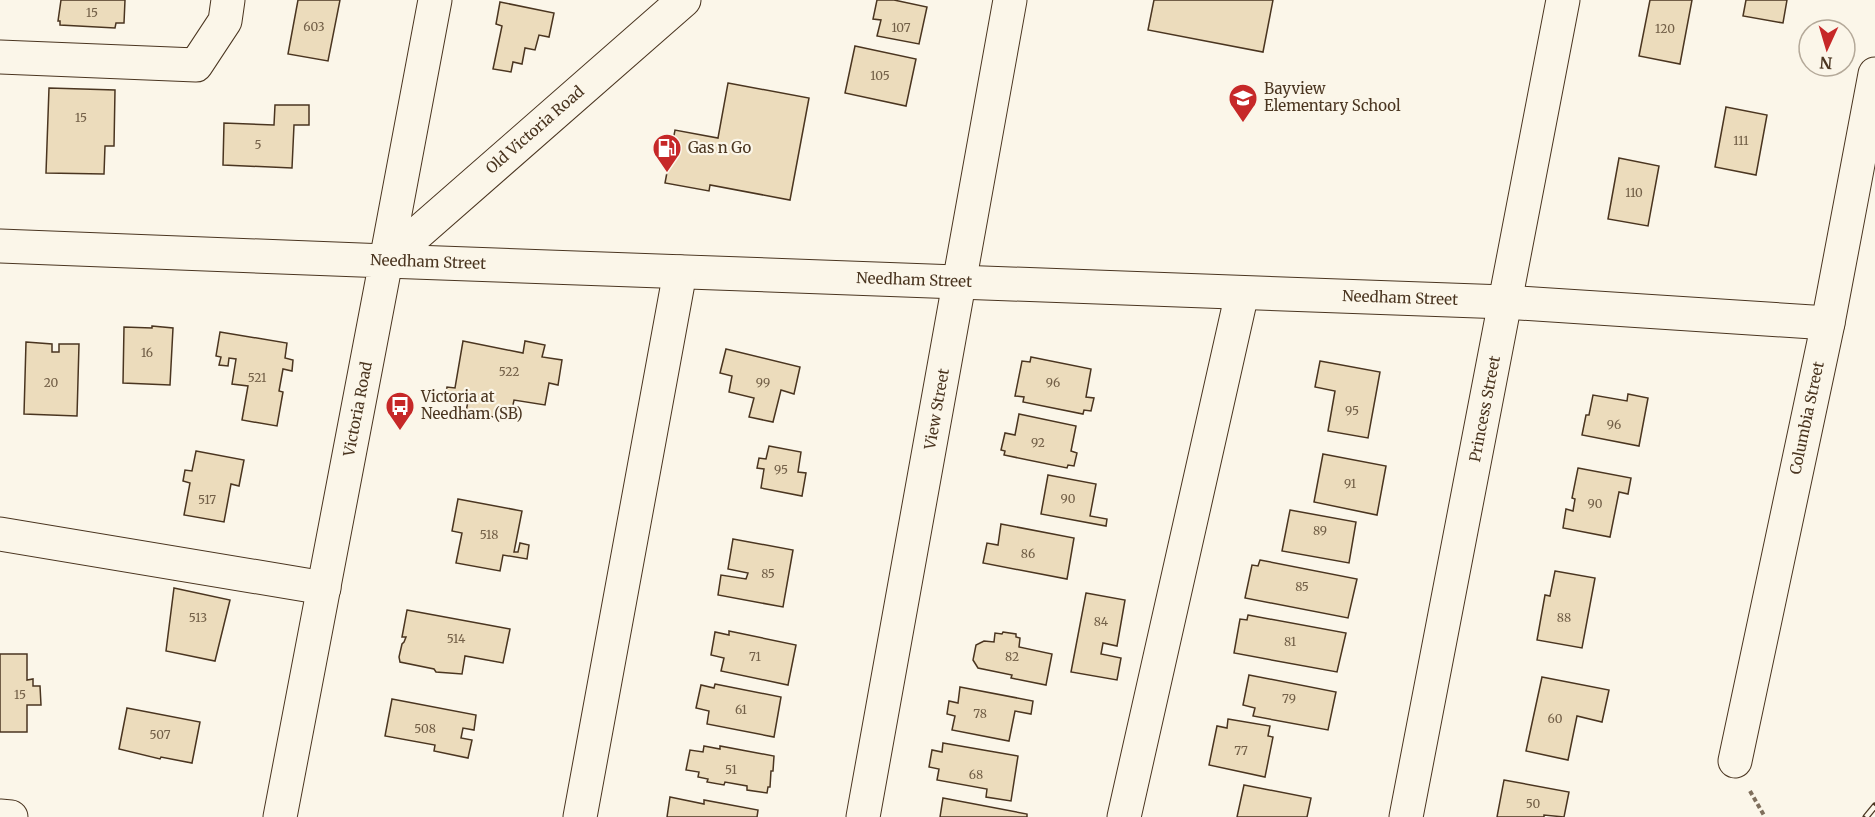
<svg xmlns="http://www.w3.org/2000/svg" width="1875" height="817" font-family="Merriweather,serif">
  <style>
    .building { fill: #ecdcbc; stroke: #4a3520; stroke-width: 1.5 }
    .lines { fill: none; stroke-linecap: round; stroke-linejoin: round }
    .minor-casing { stroke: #4a3520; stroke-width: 35 }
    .major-casing { stroke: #4a3520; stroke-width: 35 }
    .path { stroke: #7f6f5c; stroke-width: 4; stroke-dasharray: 4.5 3; stroke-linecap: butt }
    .minor { stroke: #fbf6e9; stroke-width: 33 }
    .major { stroke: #fbf6e9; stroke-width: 33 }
    .rail-casing { stroke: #4a3520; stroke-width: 7 }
    .rail { stroke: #fbf6e9; stroke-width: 4.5; stroke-dasharray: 14; stroke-linecap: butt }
    .labels { text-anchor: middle; stroke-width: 4.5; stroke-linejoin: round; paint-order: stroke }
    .number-label { font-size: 12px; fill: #725f47 }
    .poi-label { font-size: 15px; fill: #4a3520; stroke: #fbf6e9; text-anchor: start }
    .street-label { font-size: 15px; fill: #4a3520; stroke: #fbf6e9 }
  </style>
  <rect width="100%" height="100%" fill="#fbf6e9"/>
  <!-- building -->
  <g class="building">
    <polygon points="61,0 125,0 124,23 116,23 115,28 60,25 60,21 58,21"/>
    <polygon points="298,0 340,0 328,61 288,54"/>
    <polygon points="877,0 894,0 927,7 919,44 877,36 881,20 873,19"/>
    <polygon points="1154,0 1273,0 1263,52 1148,30"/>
    <polygon points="1650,0 1692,0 1680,64 1639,56"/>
    <polygon points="1746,0 1787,0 1783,23 1743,16"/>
    <polygon points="500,2 554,13 549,37 539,35 535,50 525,48 522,64 513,62 511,72 493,69 502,26 496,24"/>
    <polygon points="855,46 916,59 906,106 845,93"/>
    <polygon points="728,83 809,98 790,200 710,185 709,191 665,183 675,130 718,138"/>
    <polygon points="49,88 115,90 114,146 105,146 104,174 46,173"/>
    <polygon points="275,105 309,105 309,125 294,125 292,168 223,165 224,123 274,125"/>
    <polygon points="1726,107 1767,115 1756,175 1715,167"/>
    <polygon points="1619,158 1659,166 1648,226 1608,219"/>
    <polygon points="152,326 173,328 170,385 123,383 124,327 152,328"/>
    <polygon points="220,332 287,343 285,358 293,360 292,371 283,369 279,391 283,392 277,426 242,420 248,386 232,384 236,359 229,358 228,366 219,365 221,357 216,356"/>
    <polygon points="463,341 523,353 525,341 545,345 542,357 562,360 558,385 549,383 545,405 514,400 510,420 466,412 468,401 445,397 447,387 455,388"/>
    <polygon points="26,342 52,344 52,352 59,352 59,344 79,344 77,416 24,414"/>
    <polygon points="726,349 800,367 794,394 781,390 773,422 749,417 754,398 729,392 732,376 720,373"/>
    <polygon points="1031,357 1091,369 1086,397 1094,398 1091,411 1084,410 1083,414 1023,402 1024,397 1015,396 1022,361 1030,362"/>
    <polygon points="1320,361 1380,372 1368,438 1328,431 1335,391 1315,387"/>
    <polygon points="1628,394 1648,398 1639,446 1582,435 1586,415 1589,415 1593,395 1627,401"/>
    <polygon points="1019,414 1076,426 1071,451 1077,453 1074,466 1068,465 1067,468 1004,455 1005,451 1001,450 1005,433 1015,435"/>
    <polygon points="769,446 801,452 798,472 806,473 802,496 761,488 764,469 757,468 759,458 766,459"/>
    <polygon points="196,451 244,460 239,486 231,484 224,522 184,515 190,483 183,481 185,470 192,471"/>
    <polygon points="1323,454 1386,466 1377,515 1314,502"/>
    <polygon points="1578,468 1631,478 1628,494 1619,492 1610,537 1563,528 1566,509 1573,511 1575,499 1572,498"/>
    <polygon points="1048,475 1096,484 1090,516 1107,519 1106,526 1041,514"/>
    <polygon points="458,499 522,511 514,552 518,552 520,543 529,545 527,559 503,555 500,571 456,563 462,533 452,531"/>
    <polygon points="1290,510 1356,522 1349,563 1282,551"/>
    <polygon points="1001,524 1074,538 1067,579 983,563 987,543 998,545"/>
    <polygon points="733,539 793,550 783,607 718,595 721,575 746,579 748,573 728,569"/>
    <polygon points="1260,560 1357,579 1348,618 1245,598 1252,565 1258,566"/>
    <polygon points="1555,571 1595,578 1582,648 1537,640 1545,595 1550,596"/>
    <polygon points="174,588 230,600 215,661 166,651"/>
    <polygon points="1086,593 1125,600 1117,646 1103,643 1101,654 1121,658 1117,680 1071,672"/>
    <polygon points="407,610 510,629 503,663 465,656 462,674 436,672 434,669 400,662 399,657 402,644 404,642 406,637 402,637"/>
    <polygon points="1248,615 1346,633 1337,672 1234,653 1240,619 1247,620"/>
    <polygon points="729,631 796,645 788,685 721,671 724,658 711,655 715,632 729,635"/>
    <polygon points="1003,632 1016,634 1016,637 1020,638 1019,647 1052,654 1046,685 1011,678 1012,675 978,668 973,660 976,645 984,641 994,642 995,633 1002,634"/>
    <polygon points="0,654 27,654 27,680 33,679 33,686 40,686 41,705 27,705 27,732 0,732"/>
    <polygon points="1249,675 1336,692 1328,730 1253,716 1255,708 1243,705"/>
    <polygon points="1542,677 1609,690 1602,722 1577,716 1568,760 1526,751"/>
    <polygon points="715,684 781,697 774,737 707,724 709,711 696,708 701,685 714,688"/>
    <polygon points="960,687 1033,701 1031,714 1015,711 1009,741 952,730 955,716 947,714 949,701 958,703"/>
    <polygon points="392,699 476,715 474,730 463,728 461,738 472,740 468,758 434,751 435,745 385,736"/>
    <polygon points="127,708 200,722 192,763 161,757 160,759 119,749"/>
    <polygon points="1228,719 1270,726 1268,736 1273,737 1265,777 1209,765 1217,726 1227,728"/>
    <polygon points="943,743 1018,756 1011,801 986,797 987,789 937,780 939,769 929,767 932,750 942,752"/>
    <polygon points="704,746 720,749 720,746 774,756 773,771 771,771 770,787 768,787 767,793 747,790 747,786 725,782 724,785 707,782 708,779 698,777 699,772 686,770 690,750 703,752"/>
    <polygon points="1504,780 1569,792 1564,817 1544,815 1544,817 1497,817"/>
    <polygon points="1244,785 1311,798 1307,817 1237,817"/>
    <polygon points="670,797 704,804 704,800 758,810 757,817 667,817"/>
    <polygon points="943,798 1027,814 1027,817 940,817"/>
  </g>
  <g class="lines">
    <!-- minor casing -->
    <g class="minor-casing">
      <g id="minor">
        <polyline points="0,57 196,65 225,21 228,0"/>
        <polyline points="386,261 1505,302 1828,323"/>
        <polyline points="386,261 684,0"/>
        <polyline points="386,261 435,0"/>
        <polyline points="0,534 324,588"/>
        <polyline points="1735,761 1828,323 1875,74"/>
        <polyline points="0,816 11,817"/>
        <polyline points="580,817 680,272"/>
        <polyline points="863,817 1010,0"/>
        <polyline points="1124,817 1242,293"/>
        <polyline points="1406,817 1563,0"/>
      </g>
    </g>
    <!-- major casing -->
    <g class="major-casing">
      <polyline id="major" points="0,246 386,261 280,817"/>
    </g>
    <!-- path -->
    <polyline class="path" points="1750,791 1765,817"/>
    <!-- minor -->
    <use href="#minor" class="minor"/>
    <!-- major -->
    <use href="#major" class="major"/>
    <!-- rail casing -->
    <g class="rail-casing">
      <polyline id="rail" points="1866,817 1875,806"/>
    </g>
    <!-- rail -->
    <use href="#rail" class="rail"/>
  </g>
  <!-- icons -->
  <defs>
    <g id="school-pin" transform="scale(1.5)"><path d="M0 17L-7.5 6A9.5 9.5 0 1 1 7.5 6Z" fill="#c62828" stroke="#fbf6e9"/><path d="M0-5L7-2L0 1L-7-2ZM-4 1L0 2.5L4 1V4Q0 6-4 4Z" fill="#fff"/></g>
    <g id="fuel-pin" transform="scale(1.5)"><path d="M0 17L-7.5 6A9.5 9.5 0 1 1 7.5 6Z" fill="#c62828" stroke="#fbf6e9"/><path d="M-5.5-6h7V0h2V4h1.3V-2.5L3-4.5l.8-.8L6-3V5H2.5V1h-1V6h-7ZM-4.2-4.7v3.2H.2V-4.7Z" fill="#fff"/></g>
    <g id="bus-pin" transform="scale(1.5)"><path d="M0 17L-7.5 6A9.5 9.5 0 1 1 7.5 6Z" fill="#c62828" stroke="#fbf6e9"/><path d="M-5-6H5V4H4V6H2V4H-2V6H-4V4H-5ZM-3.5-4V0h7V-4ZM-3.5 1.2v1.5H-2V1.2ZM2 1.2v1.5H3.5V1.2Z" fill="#fff"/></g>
  </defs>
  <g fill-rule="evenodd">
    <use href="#school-pin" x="1243" y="98"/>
    <use href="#fuel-pin" x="667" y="148"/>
    <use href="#bus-pin" x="400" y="406"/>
  </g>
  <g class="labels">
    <!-- number labels -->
    <g class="number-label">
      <text x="92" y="17">15</text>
      <text x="314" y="31">603</text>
      <text x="901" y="32">107</text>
      <text x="1665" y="33">120</text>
      <text x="880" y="80">105</text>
      <text x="81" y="122">15</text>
      <text x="1741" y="145">111</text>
      <text x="258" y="149">5</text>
      <text x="1634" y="197">110</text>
      <text x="147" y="357">16</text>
      <text x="509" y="376">522</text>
      <text x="257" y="382">521</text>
      <text x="51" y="387">20</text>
      <text x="763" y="387">99</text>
      <text x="1053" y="387">96</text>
      <text x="1352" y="415">95</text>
      <text x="1614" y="429">96</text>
      <text x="1038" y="447">92</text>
      <text x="781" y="474">95</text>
      <text x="1350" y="488">91</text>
      <text x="1068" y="503">90</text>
      <text x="207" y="504">517</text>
      <text x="1595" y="508">90</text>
      <text x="1320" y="535">89</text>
      <text x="489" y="539">518</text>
      <text x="1028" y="558">86</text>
      <text x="768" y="578">85</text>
      <text x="1302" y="591">85</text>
      <text x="198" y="622">513</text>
      <text x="1564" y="622">88</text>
      <text x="1101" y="626">84</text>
      <text x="456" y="643">514</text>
      <text x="1290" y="646">81</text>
      <text x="755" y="661">71</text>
      <text x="1012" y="661">82</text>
      <text x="20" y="699">15</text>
      <text x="1289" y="703">79</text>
      <text x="741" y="714">61</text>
      <text x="980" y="718">78</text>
      <text x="1555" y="723">60</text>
      <text x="425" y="733">508</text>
      <text x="160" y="739">507</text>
      <text x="1241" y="755">77</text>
      <text x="731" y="774">51</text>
      <text x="976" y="779">68</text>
      <text x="1533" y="808">50</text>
    </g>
    <!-- poi labels -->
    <g class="poi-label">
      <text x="1264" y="94">Bayview<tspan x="1264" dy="17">Elementary School</tspan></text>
      <text x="688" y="153">Gas n Go</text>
      <text x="421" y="402">Victoria at<tspan x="421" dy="17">Needham (SB)</tspan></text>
    </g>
    <!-- street labels -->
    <g class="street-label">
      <text transform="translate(535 130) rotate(-41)" y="5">Old Victoria Road</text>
      <text transform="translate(428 262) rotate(2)" y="5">Needham Street</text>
      <text transform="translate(914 280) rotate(2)" y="5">Needham Street</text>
      <text transform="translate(1400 298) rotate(2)" y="5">Needham Street</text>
      <text transform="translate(358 409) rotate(-79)" y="5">Victoria Road</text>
      <text transform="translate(937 409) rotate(-80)" y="5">View Street</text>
      <text transform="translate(1485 409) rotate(-79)" y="5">Princess Street</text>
      <text transform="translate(1807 418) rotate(-78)" y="5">Columbia Street</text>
    </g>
  </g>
  <!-- north arrow -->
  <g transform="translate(1827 48) rotate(184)"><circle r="28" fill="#fbf6e9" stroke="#b4a999" stroke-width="1.5"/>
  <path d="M0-4.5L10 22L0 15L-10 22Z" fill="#c62828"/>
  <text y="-9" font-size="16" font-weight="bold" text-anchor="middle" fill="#4a3520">N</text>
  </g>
</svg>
